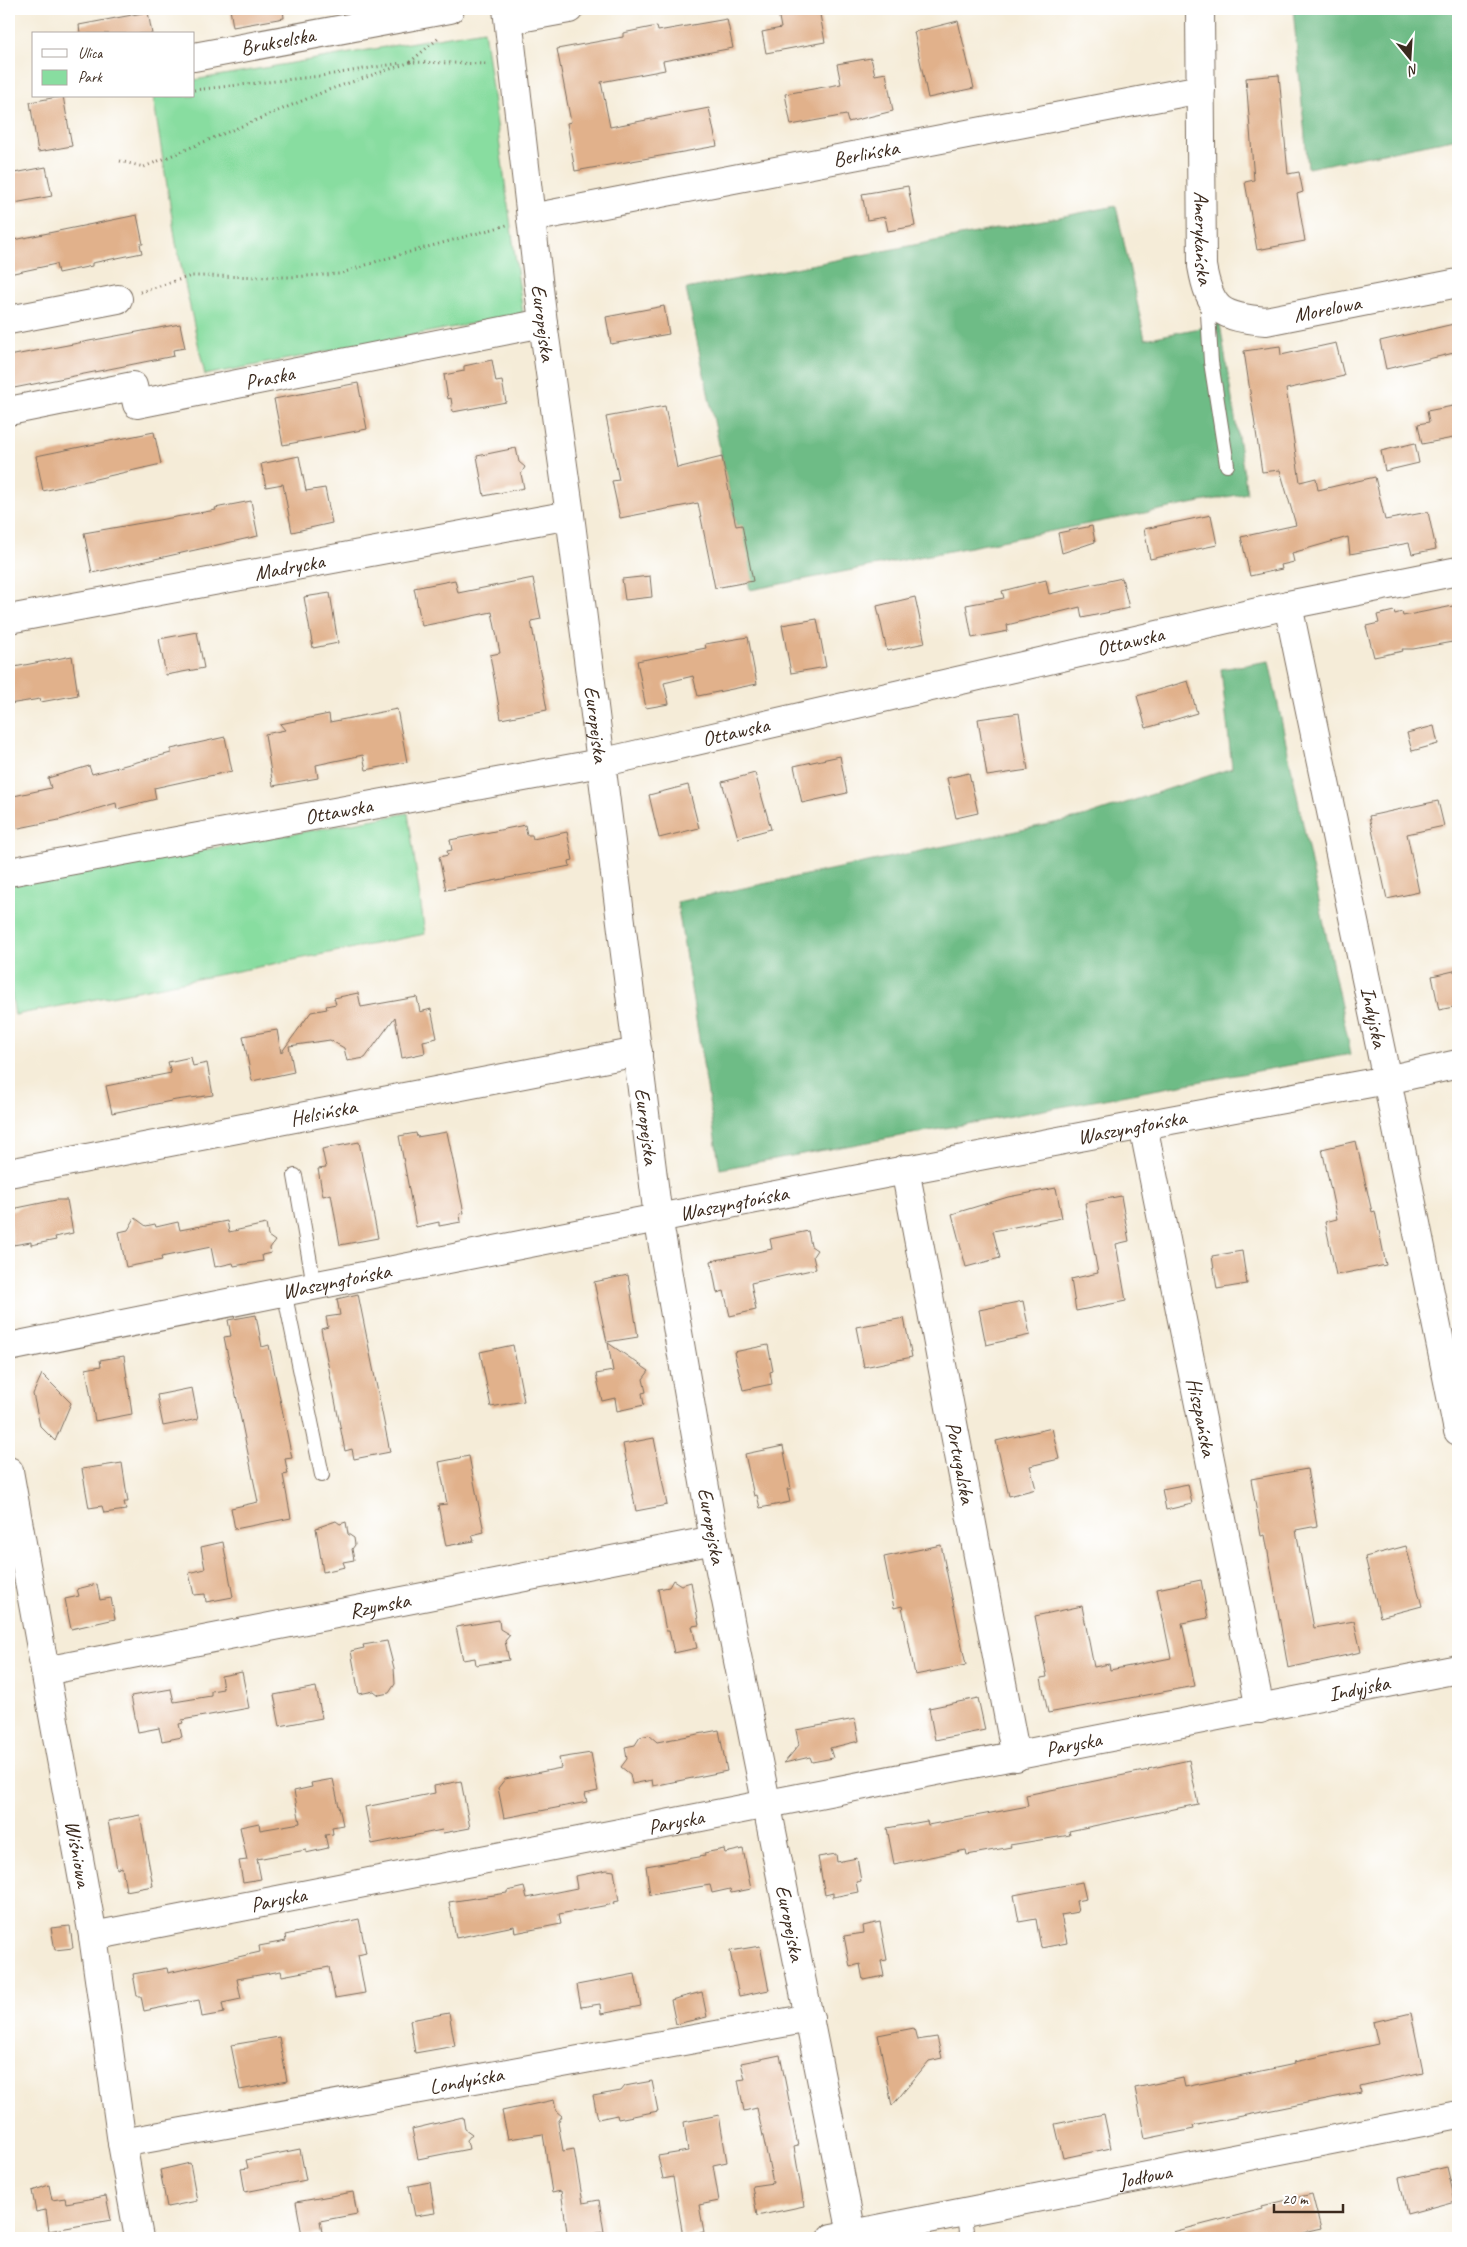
<svg xmlns="http://www.w3.org/2000/svg" width="1467" height="2247" font-family="Caveat,sans-serif">
  <style>
    .green { fill: #88dda0; stroke: #62845f }
    .forest { fill: #6ebc86; stroke: #547352 }
    .building { fill: #e1b18b }
    .lines { fill: none; stroke-linecap: round; stroke-linejoin: round }
    .lane-casing { stroke: #7c6e5f; stroke-width: 16 }
    .street-casing { stroke: #7c6e5f; stroke-width: 30 }
    .path { stroke: #7c6e5f; stroke-width: 3; stroke-dasharray: 1 4; stroke-linecap: butt }
    .lane { stroke: #fff; stroke-width: 14 }
    .street { stroke: #fff; stroke-width: 28 }
    .labels { text-anchor: middle; stroke-width: 5; stroke-linejoin: round; paint-order: stroke }
    .street-label { font-size: 21px; fill: #3b2a1e; stroke: #fff }
  </style>
  <rect width="100%" height="100%" fill="#fff"/>
  <filter id="ink" filterUnits="userSpaceOnUse"><feTurbulence type="fractalNoise" baseFrequency=".02" numOctaves="2"/><feDisplacementMap in="SourceGraphic" scale="10" xChannelSelector="R" yChannelSelector="G"/><feConvolveMatrix kernelMatrix="1 2 1 2 8 2 1 2 1" color-interpolation-filters="sRGB"/></filter>
  <filter id="wash" filterUnits="userSpaceOnUse"><feTurbulence type="fractalNoise" baseFrequency=".0096" numOctaves="4" result="noise"/><feDisplacementMap in="SourceGraphic" scale="20" xChannelSelector="R" yChannelSelector="G"/><feGaussianBlur stdDeviation="1.12" result="paint"/><feColorMatrix in="noise" values="0 0 0 0 0 0 0 0 0 0 0 0 0 0 0 0 0 1.4 0 .05"/><feComposite in="paint" operator="in"/></filter>
  <g filter="url(#wash)">
    <rect width="100%" height="100%" fill="#f5ecd8"/>
    <!-- green -->
    <g class="green">
      <polygon points="484,30 523,314 205,375 176,243 153,96 194,96 194,80"/>
      <polygon points="408,813 425,934 15,1015 9,979 9,885"/>
    </g>
    <!-- forest -->
    <g class="forest">
      <polygon points="1293,9 1458,9 1458,138 1308,168"/>
      <polygon points="1116,206 1145,339 1220,324 1247,493 750,590 686,289"/>
      <polygon points="1269,661 1351,1054 720,1169 677,902 1083,817 1232,768 1221,669"/>
    </g>
    <g id="blocks">
      <!-- building -->
      <g class="building">
        <polygon points="230,9 283,9 284,18 233,27"/>
        <polygon points="797,9 819,9 825,42 766,53 762,32 781,28 778,12"/>
        <polygon points="148,12 152,34 80,34 79,25"/>
        <polygon points="727,19 733,48 663,61 665,70 601,82 610,127 709,108 717,146 575,171 567,123 571,122 557,49 623,37 623,33 657,26 658,31"/>
        <polygon points="958,21 974,88 928,98 914,32"/>
        <polygon points="871,58 875,75 886,73 893,111 848,122 846,115 791,125 785,94 841,84 837,64"/>
        <polygon points="1279,75 1288,174 1299,172 1303,192 1297,194 1305,241 1257,250 1245,182 1254,180 1246,78"/>
        <polygon points="63,96 72,146 38,152 30,102"/>
        <polygon points="46,167 52,196 9,204 9,174"/>
        <polygon points="908,186 915,226 888,231 885,217 867,220 862,194"/>
        <polygon points="137,215 143,244 140,244 142,253 92,263 92,266 58,273 56,264 9,274 9,241"/>
        <polygon points="664,306 669,334 611,344 606,317"/>
        <polygon points="1458,323 1458,352 1386,369 1380,341"/>
        <polygon points="180,324 185,348 173,350 174,356 9,389 9,356"/>
        <polygon points="1336,343 1344,376 1286,389 1300,482 1316,478 1318,490 1375,477 1385,520 1428,512 1436,549 1412,554 1409,543 1350,554 1348,537 1292,553 1294,562 1281,565 1282,569 1250,576 1241,537 1296,525 1280,470 1262,472 1244,351 1280,346 1281,355"/>
        <polygon points="492,360 496,382 502,381 506,402 453,412 451,398 448,399 444,375 464,371 464,366"/>
        <polygon points="358,383 367,429 283,445 274,399"/>
        <polygon points="1458,405 1458,437 1422,444 1418,424 1429,422 1427,411"/>
        <polygon points="665,406 677,468 722,457 736,526 742,525 753,581 715,588 698,503 620,518 612,481 619,480 606,417"/>
        <polygon points="154,432 161,464 43,491 36,456"/>
        <polygon points="1415,443 1419,463 1385,471 1381,451"/>
        <polygon points="516,448 519,462 525,467 521,474 524,488 484,496 477,456"/>
        <polygon points="299,456 306,491 325,488 332,523 292,532 283,484 266,487 261,464"/>
        <polygon points="251,501 258,536 92,573 84,533 216,510 215,508"/>
        <polygon points="1211,515 1217,545 1150,559 1144,529"/>
        <polygon points="1092,526 1095,542 1062,553 1058,533"/>
        <polygon points="650,576 652,597 625,600 622,579"/>
        <polygon points="533,578 541,619 531,621 547,710 501,719 490,655 500,653 492,612 422,626 414,588 455,580 458,593"/>
        <polygon points="1122,578 1129,608 1082,618 1080,607 1007,625 1008,631 972,638 966,605 1004,598 1002,591 1046,580 1049,594"/>
        <polygon points="330,593 338,643 313,648 304,597"/>
        <polygon points="915,597 925,643 887,651 877,606"/>
        <polygon points="1458,605 1458,641 1413,649 1402,649 1403,651 1374,657 1366,626 1379,623 1377,615 1394,611 1395,614 1402,612 1403,616"/>
        <polygon points="817,619 826,667 791,673 782,625"/>
        <polygon points="197,632 204,668 166,675 159,639"/>
        <polygon points="748,637 757,684 698,696 693,676 664,683 669,704 646,708 637,661 706,648 705,644"/>
        <polygon points="72,656 78,695 41,702 40,699 9,704 9,668"/>
        <polygon points="1188,681 1197,713 1146,728 1137,696"/>
        <polygon points="397,709 407,762 366,770 363,755 316,765 318,778 273,786 265,734 285,730 280,724 329,714 330,722"/>
        <polygon points="1019,713 1028,770 987,776 978,719"/>
        <polygon points="1434,726 1438,744 1412,751 1407,733"/>
        <polygon points="225,737 232,771 154,788 156,799 117,809 116,803 59,820 9,830 9,797 51,788 48,778 89,766 92,774 171,753 171,749"/>
        <polygon points="840,756 847,793 802,803 794,766"/>
        <polygon points="755,773 771,829 738,838 722,782"/>
        <polygon points="969,773 978,813 956,818 947,778"/>
        <polygon points="688,785 699,828 659,838 649,795"/>
        <polygon points="1438,801 1444,826 1407,834 1419,892 1387,899 1369,816"/>
        <polygon points="525,825 527,835 532,835 533,839 567,832 573,860 569,861 570,866 446,890 439,857 448,855 447,851 452,850 450,840"/>
        <polygon points="1458,970 1458,1006 1439,1010 1432,976"/>
        <polygon points="358,993 361,1007 417,997 420,1012 431,1009 437,1038 423,1041 425,1053 402,1058 395,1017 365,1058 347,1061 344,1048 330,1040 289,1046 294,1072 252,1081 243,1036 277,1030 281,1053 311,1012 327,1009 326,1006 336,1004 334,998"/>
        <polygon points="191,1057 193,1066 207,1063 213,1095 176,1100 112,1113 106,1086 171,1073 168,1062"/>
        <polygon points="447,1132 464,1213 460,1214 461,1222 439,1226 439,1222 416,1227 399,1136 416,1133 417,1137"/>
        <polygon points="1356,1141 1372,1212 1375,1211 1386,1265 1336,1275 1325,1222 1337,1219 1322,1149"/>
        <polygon points="359,1142 378,1238 340,1245 331,1194 323,1196 318,1169 326,1168 322,1149"/>
        <polygon points="1056,1188 1062,1218 993,1231 1000,1258 966,1267 952,1214 1008,1197"/>
        <polygon points="1121,1196 1129,1241 1116,1244 1126,1301 1076,1311 1071,1279 1098,1273 1085,1203"/>
        <polygon points="56,1200 67,1200 73,1233 55,1237 56,1240 31,1245 31,1242 13,1245 9,1211 17,1210 17,1208"/>
        <polygon points="135,1218 146,1226 155,1224 156,1227 178,1222 180,1230 227,1221 229,1232 266,1224 268,1236 275,1241 270,1248 271,1253 262,1255 263,1261 234,1266 233,1263 215,1267 211,1247 161,1257 162,1260 126,1267 119,1232 128,1230"/>
        <polygon points="808,1231 811,1246 817,1250 813,1256 816,1269 751,1283 756,1310 730,1316 724,1291 717,1293 711,1261 772,1249 770,1239"/>
        <polygon points="1242,1251 1247,1284 1217,1289 1212,1256"/>
        <polygon points="628,1275 638,1337 607,1342 594,1282"/>
        <polygon points="358,1294 390,1452 354,1459 352,1449 345,1451 321,1329 328,1327 326,1317 340,1315 337,1299"/>
        <polygon points="1023,1301 1030,1335 986,1345 979,1310"/>
        <polygon points="256,1315 262,1347 269,1345 292,1458 285,1459 288,1474 283,1475 291,1518 235,1529 231,1508 258,1502 224,1337 231,1336 228,1320"/>
        <polygon points="904,1318 912,1357 864,1367 856,1327"/>
        <polygon points="608,1343 649,1371 643,1379 646,1392 642,1393 644,1405 617,1411 615,1398 602,1401 596,1374 613,1371"/>
        <polygon points="513,1345 524,1401 491,1407 480,1352"/>
        <polygon points="768,1345 773,1371 770,1372 772,1384 743,1390 734,1352"/>
        <polygon points="124,1356 132,1414 95,1421 86,1369 101,1366 100,1360"/>
        <polygon points="42,1374 71,1403 55,1441 40,1426 33,1394"/>
        <polygon points="192,1388 198,1419 163,1426 157,1395"/>
        <polygon points="1052,1428 1059,1459 1030,1466 1036,1489 1009,1496 996,1441"/>
        <polygon points="654,1438 667,1505 636,1511 623,1444"/>
        <polygon points="783,1446 791,1489 787,1489 790,1502 760,1508 757,1495 754,1496 745,1454"/>
        <polygon points="469,1456 484,1532 472,1535 474,1541 446,1546 438,1505 447,1504 439,1462"/>
        <polygon points="122,1463 128,1502 124,1502 126,1510 104,1513 102,1506 89,1508 82,1469"/>
        <polygon points="1307,1469 1317,1526 1296,1530 1314,1628 1354,1621 1361,1652 1288,1668 1265,1535 1261,1536 1251,1479"/>
        <polygon points="1188,1484 1192,1504 1166,1510 1162,1489"/>
        <polygon points="336,1521 340,1524 346,1522 348,1534 354,1538 355,1545 352,1549 354,1560 343,1562 345,1567 323,1572 316,1528"/>
        <polygon points="223,1542 233,1597 206,1602 205,1594 194,1595 189,1573 205,1569 201,1547"/>
        <polygon points="941,1545 966,1665 915,1675 902,1606 894,1608 884,1557"/>
        <polygon points="1406,1546 1422,1606 1380,1617 1365,1557"/>
        <polygon points="673,1580 681,1585 691,1582 699,1625 692,1626 697,1648 674,1653 669,1631 666,1631 658,1589 669,1587"/>
        <polygon points="1201,1580 1208,1618 1182,1623 1195,1686 1048,1713 1041,1678 1047,1677 1035,1616 1082,1606 1094,1667 1109,1664 1110,1670 1171,1658 1157,1589"/>
        <polygon points="97,1584 100,1600 111,1598 115,1619 71,1629 65,1599 79,1596 77,1589"/>
        <polygon points="499,1620 500,1629 510,1635 505,1641 509,1660 476,1665 475,1658 463,1660 456,1627"/>
        <polygon points="387,1641 394,1668 395,1684 389,1693 379,1695 374,1691 359,1694 351,1651 364,1648 363,1645"/>
        <polygon points="242,1672 249,1708 182,1720 183,1723 179,1724 182,1737 162,1741 159,1728 138,1732 131,1696 171,1689 174,1702 211,1696 211,1691 223,1689 221,1676"/>
        <polygon points="316,1687 322,1718 280,1726 274,1695"/>
        <polygon points="978,1698 985,1730 935,1740 929,1708"/>
        <polygon points="855,1719 859,1741 830,1748 833,1758 812,1762 810,1757 784,1763 799,1745 796,1730"/>
        <polygon points="719,1730 727,1771 653,1786 652,1780 632,1784 630,1774 621,1767 627,1759 625,1747 635,1745 640,1737 649,1735 657,1742"/>
        <polygon points="591,1753 598,1791 585,1794 587,1802 504,1818 498,1788 505,1779 561,1768 559,1758"/>
        <polygon points="1189,1760 1198,1804 1069,1831 1070,1835 1010,1845 1011,1847 967,1855 966,1850 894,1864 887,1828 927,1821 928,1825 1028,1806 1026,1795 1149,1770 1148,1769"/>
        <polygon points="333,1779 343,1825 332,1827 333,1834 325,1835 328,1848 306,1853 306,1850 257,1859 261,1879 243,1882 239,1861 247,1860 240,1827 259,1823 260,1830 300,1823 294,1791 312,1787 311,1783"/>
        <polygon points="461,1781 470,1828 443,1833 442,1830 372,1844 365,1807 435,1793 434,1786"/>
        <polygon points="140,1815 153,1886 126,1891 122,1867 117,1869 108,1821"/>
        <polygon points="724,1849 725,1853 743,1849 751,1889 731,1893 730,1889 712,1893 710,1885 650,1895 646,1866 705,1856 704,1853"/>
        <polygon points="836,1854 837,1862 857,1858 861,1881 856,1882 858,1892 833,1897 833,1893 825,1895 818,1857"/>
        <polygon points="607,1870 614,1871 619,1901 613,1902 614,1904 559,1914 561,1924 515,1933 514,1926 456,1938 449,1902 507,1893 507,1891 524,1887 527,1898 577,1888 575,1876"/>
        <polygon points="1082,1882 1086,1899 1076,1901 1078,1912 1061,1915 1067,1943 1041,1948 1036,1919 1019,1922 1014,1895"/>
        <polygon points="359,1919 366,1953 358,1955 365,1993 335,1998 329,1967 282,1976 281,1971 237,1979 241,1999 222,2003 224,2013 202,2017 199,2000 144,2011 141,1996 137,1996 133,1974 167,1968 168,1973 260,1952 259,1946 286,1941 285,1935"/>
        <polygon points="880,1922 887,1960 881,1961 884,1976 863,1980 860,1964 850,1967 844,1936 864,1933 863,1926"/>
        <polygon points="70,1926 73,1948 55,1950 51,1928"/>
        <polygon points="760,1946 769,1990 739,1996 730,1951"/>
        <polygon points="635,1974 641,2006 601,2014 600,2004 581,2007 577,1985"/>
        <polygon points="702,1992 707,2017 676,2024 671,2000"/>
        <polygon points="449,2013 455,2046 415,2053 410,2020"/>
        <polygon points="1411,2013 1423,2072 1360,2086 1361,2092 1193,2126 1194,2129 1145,2139 1135,2088 1183,2078 1185,2087 1295,2064 1294,2062 1378,2044 1373,2022"/>
        <polygon points="914,2028 917,2040 937,2037 942,2058 929,2061 892,2106 878,2035"/>
        <polygon points="279,2037 287,2081 240,2090 231,2045"/>
        <polygon points="780,2055 798,2146 794,2147 804,2206 757,2216 752,2186 773,2183 757,2108 744,2111 738,2080 745,2079 741,2063"/>
        <polygon points="652,2081 658,2111 618,2119 617,2115 598,2119 593,2096 621,2091 625,2086"/>
        <polygon points="554,2100 556,2111 562,2116 558,2122 563,2151 574,2149 583,2203 599,2200 604,2232 568,2238 561,2191 552,2193 543,2134 508,2139 502,2111"/>
        <polygon points="1104,2114 1111,2148 1063,2158 1055,2124"/>
        <polygon points="719,2115 727,2162 713,2165 719,2201 699,2205 704,2232 683,2236 673,2177 663,2179 658,2156 688,2151 684,2122"/>
        <polygon points="463,2117 465,2129 472,2134 467,2140 469,2149 418,2159 412,2129"/>
        <polygon points="300,2149 306,2180 245,2192 241,2169 248,2168 246,2160"/>
        <polygon points="190,2163 197,2201 167,2207 160,2170"/>
        <polygon points="1447,2167 1455,2201 1407,2214 1399,2178"/>
        <polygon points="430,2182 435,2213 415,2216 409,2186"/>
        <polygon points="49,2185 52,2200 65,2198 66,2203 106,2196 111,2220 49,2231 46,2210 36,2212 32,2191"/>
        <polygon points="353,2192 357,2214 320,2221 322,2232 302,2235 296,2202"/>
        <polygon points="1312,2194 1321,2229 1282,2238 1174,2238 1173,2232 1263,2209 1262,2206"/>
      </g>
    </g>
  </g>
  <g filter="url(#ink)">
    <use href="#blocks" fill-opacity="0" stroke="#7c6e5f" stroke-width="1"/>
    <g class="lines">
      <!-- lane casing -->
      <g class="lane-casing">
        <g id="lane">
          <polyline points="1207,297 1211,362 1227,465"/>
          <polyline points="295,1176 314,1285"/>
          <polyline points="284,1291 322,1475"/>
          <polyline points="963,2212 967,2238"/>
        </g>
      </g>
      <!-- street casing -->
      <g class="street-casing">
        <g id="street">
          <path id="s1" d="M507,9l36,314 27,192 88,702 56,323 138,694"/>
          <path id="s2" d="M1200,9l2,257c8,45 19,51 64,55l192,-38"/>
          <polyline points="509,20 569,9"/>
          <path id="s3" d="M194,57l256,-48"/>
          <path id="s4" d="M531,218l670,-129"/>
          <polyline points="9,320 118,299"/>
          <path id="s5" d="M9,411l124,-25 4,18 406,-81"/>
          <path id="s6" d="M1288,605l99,475 71,351"/>
          <path id="s7" d="M9,619l561,-104"/>
          <path id="s8" d="M9,872l591,-109 688,-158 170,-34"/>
          <path id="s9" d="M1143,1125l117,584"/>
          <path id="s10" d="M905,1169l111,588"/>
          <path id="s11" d="M9,1173l629,-121"/>
          <path id="s12" d="M9,1347c459,-93 918,-183 1378,-267l71,-16"/>
          <path id="s13" d="M9,1471l84,465 29,207 17,95"/>
          <path id="s14" d="M45,1671l669,-131"/>
          <path id="s15" d="M93,1936l1365,-267"/>
          <path id="s16" d="M122,2143l688,-125"/>
          <path id="s17" d="M832,2238l626,-123"/>
        </g>
      </g>
      <!-- path -->
      <g class="path">
        <polyline points="410,62 440,37"/>
        <polyline points="194,90 321,76 401,63"/>
        <polyline points="120,161 144,167 328,90 411,62 489,64"/>
        <polyline points="140,292 191,276 289,277 339,274 381,260 507,225"/>
      </g>
      <!-- lane -->
      <use href="#lane" class="lane"/>
      <!-- street -->
      <use href="#street" class="street"/>
    </g>
  </g>
  <g class="labels">
    <!-- street labels -->
    <g class="street-label">
      <text dy="7" stroke="none"><textPath href="#s3" startOffset="85">Brukselska</textPath></text>
      <text dy="7" stroke="none"><textPath href="#s4" startOffset="341">Berlińska</textPath></text>
      <text dy="7" stroke="none"><textPath href="#s2" startOffset="229">Amerykańska</textPath></text>
      <text dy="7" stroke="none"><textPath href="#s2" startOffset="415">Morelowa</textPath></text>
      <text dy="7" stroke="none"><textPath href="#s1" startOffset="316">Europejska</textPath></text>
      <text dy="7" stroke="none"><textPath href="#s5" startOffset="280">Praska</textPath></text>
      <text dy="7" stroke="none"><textPath href="#s7" startOffset="285">Madrycka</textPath></text>
      <text dy="7" stroke="none"><textPath href="#s8" startOffset="1145">Ottawska</textPath></text>
      <text dy="7" stroke="none"><textPath href="#s1" startOffset="721">Europejska</textPath></text>
      <text dy="7" stroke="none"><textPath href="#s8" startOffset="740">Ottawska</textPath></text>
      <text dy="7" stroke="none"><textPath href="#s8" startOffset="335">Ottawska</textPath></text>
      <text dy="7" stroke="none"><textPath href="#s6" startOffset="421">Indyjska</textPath></text>
      <text dy="7" stroke="none"><textPath href="#s11" startOffset="320">Helsińska</textPath></text>
      <text dy="7" stroke="none"><textPath href="#s1" startOffset="1126">Europejska</textPath></text>
      <text dy="7" stroke="none"><textPath href="#s12" startOffset="1144">Waszyngtońska</textPath></text>
      <text dy="7" stroke="none"><textPath href="#s12" startOffset="739">Waszyngtońska</textPath></text>
      <text dy="7" stroke="none"><textPath href="#s12" startOffset="334">Waszyngtońska</textPath></text>
      <text dy="7" stroke="none"><textPath href="#s9" startOffset="298">Hiszpańska</textPath></text>
      <text dy="7" stroke="none"><textPath href="#s10" startOffset="299">Portugalska</textPath></text>
      <text dy="7" stroke="none"><textPath href="#s1" startOffset="1531">Europejska</textPath></text>
      <text dy="7" stroke="none"><textPath href="#s14" startOffset="341">Rzymska</textPath></text>
      <text dy="7" stroke="none"><textPath href="#s15" startOffset="1290">Indyjska</textPath></text>
      <text dy="7" stroke="none"><textPath href="#s15" startOffset="999">Paryska</textPath></text>
      <text dy="7" stroke="none"><textPath href="#s15" startOffset="594">Paryska</textPath></text>
      <text dy="7" stroke="none"><textPath href="#s13" startOffset="389">Wiśniowa</textPath></text>
      <text dy="7" stroke="none"><textPath href="#s15" startOffset="189">Paryska</textPath></text>
      <text dy="7" stroke="none"><textPath href="#s1" startOffset="1936">Europejska</textPath></text>
      <text dy="7" stroke="none"><textPath href="#s16" startOffset="350">Londyńska</textPath></text>
      <text dy="7" stroke="none"><textPath href="#s17" startOffset="319">Jodłowa</textPath></text>
    </g>
  </g>
  <!-- margin -->
  <rect width="1467" height="2247" fill="none" stroke="#fff" stroke-width="30"/>
  <!-- legend -->
  <rect x="32" y="32" width="162" height="65" fill="#ffffff" stroke="#b1aaa5"/>
  <rect x="42" y="49" width="25" height="8" fill="#ffffff" stroke="#b1aaa5"/>
  <text x="78" y="58" font-size="15" fill="#3b2a1e">Ulica</text>
  <rect x="42" y="70" width="25" height="15" fill="#88dda0" stroke="#b1aaa5"/>
  <text x="78" y="82" font-size="15" fill="#3b2a1e">Park</text>
  <!-- north arrow -->
  <g transform="translate(1410 58) rotate(162)" stroke="#ffffff" stroke-width="4" paint-order="stroke">
  <path d="M0-4L9 19L0 12L-9 19Z" fill="#3b2a1e"/>
  <text y="-8" font-size="14" font-weight="bold" text-anchor="middle" fill="#3b2a1e">N</text>
  </g>
  <!-- scale -->
  <path d="M1274 2204v8h69v-8" fill="none" stroke="#3b2a1e" stroke-width="2.5"/>
  <text x="1282" y="2204" font-size="15" fill="#3b2a1e" stroke="#ffffff" stroke-width="4" paint-order="stroke">20 m</text>
</svg>
